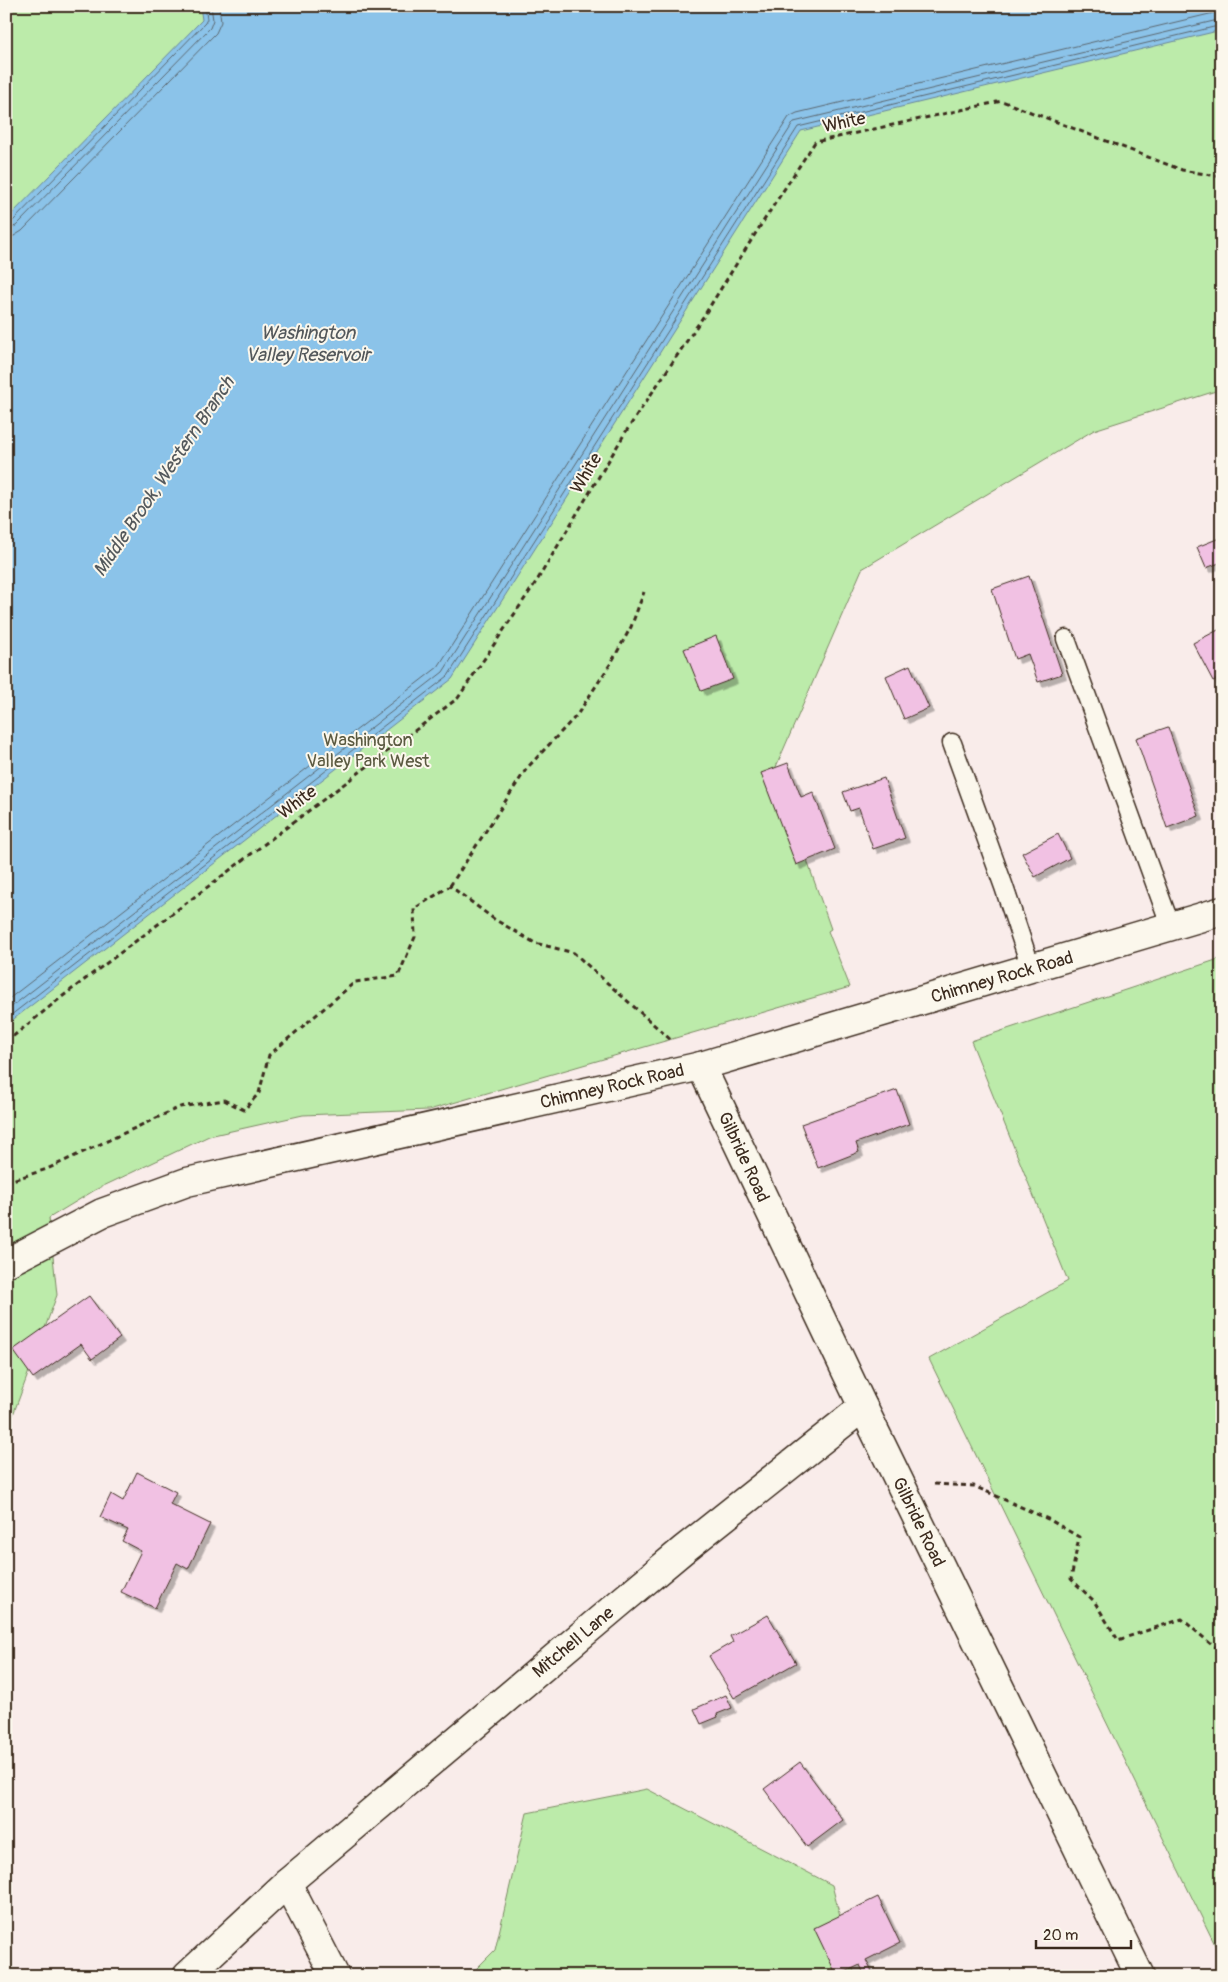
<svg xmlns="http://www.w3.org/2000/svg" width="1228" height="1982" font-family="Pangolin,sans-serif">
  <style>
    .green { fill: #bcebaa; stroke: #7c8a64 }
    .water { fill: #8bc3e9; stroke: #6b8698 }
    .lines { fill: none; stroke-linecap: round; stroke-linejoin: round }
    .shore { stroke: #5b676f; stroke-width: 1 }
    .building { fill: #f1c1e3; stroke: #3b2a1e; filter: url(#shadow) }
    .lane-casing { stroke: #3b2a1e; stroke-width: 21 }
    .street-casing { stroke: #3b2a1e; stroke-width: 31 }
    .secondary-casing { stroke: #3b2a1e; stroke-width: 31 }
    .path { stroke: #3b2a1e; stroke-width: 3; stroke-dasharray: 5 4; stroke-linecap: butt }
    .lane { stroke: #fbf7ec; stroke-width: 18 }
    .street { stroke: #fbf7ec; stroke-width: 28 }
    .secondary { stroke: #fbf7ec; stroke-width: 28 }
    .labels { text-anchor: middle; stroke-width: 4; stroke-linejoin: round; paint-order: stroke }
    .street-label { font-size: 18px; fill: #3b2a1e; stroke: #fbf7ec }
    .park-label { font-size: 18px; fill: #5b5a41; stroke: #fbf7ec }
    .water-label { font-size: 19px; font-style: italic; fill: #53585b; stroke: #fbf7ec }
  </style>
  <defs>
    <filter id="shadow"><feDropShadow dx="4.5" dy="4.5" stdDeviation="0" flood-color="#0004"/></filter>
  </defs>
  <rect width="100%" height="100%" fill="#f9ecea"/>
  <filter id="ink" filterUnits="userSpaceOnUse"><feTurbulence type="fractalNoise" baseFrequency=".02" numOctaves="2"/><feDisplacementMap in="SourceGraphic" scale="10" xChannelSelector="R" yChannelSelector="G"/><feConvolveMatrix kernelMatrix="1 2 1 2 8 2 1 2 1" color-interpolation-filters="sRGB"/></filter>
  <g filter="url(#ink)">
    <!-- green -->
    <g class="green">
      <polygon points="6,6 1222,6 1222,389 1094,430 862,569 775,769 831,929 828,931 850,987 429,1110 303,1115 209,1136 95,1190 49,1218 57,1295 6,1434"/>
      <polygon points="1222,958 1222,1959 929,1359 1068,1281 971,1041"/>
      <polygon points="647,1789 832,1885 855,1976 469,1976 495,1950 527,1813"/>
    </g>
    <!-- water -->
    <polygon class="water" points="200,6 1222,6 1222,30 801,131 452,679 6,1025 6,220 202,20"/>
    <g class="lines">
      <!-- shore -->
      <g class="shore">
        <polyline points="6,223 12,222 205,23 207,19 205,6"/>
        <polyline points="6,230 16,226 210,28 213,20 211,6"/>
        <polyline points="6,237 14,236 22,231 216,33 221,22 219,6"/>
        <polyline points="6,1001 438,667 789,117 797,113 1222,11"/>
        <polyline points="6,1011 443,672 794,122 1222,19"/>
        <polyline points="6,1019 448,676 798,127 1222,25"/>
      </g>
    </g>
    <!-- building -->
    <g class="building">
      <polygon points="1222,537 1222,562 1206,568 1197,547"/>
      <polygon points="1029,576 1062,674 1038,682 1028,654 1015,659 992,589"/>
      <polygon points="1222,628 1222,677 1213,681 1193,643"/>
      <polygon points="716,636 733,679 701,691 684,649"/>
      <polygon points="910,665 929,708 904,719 886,676"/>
      <polygon points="1168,727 1199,816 1167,828 1136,738"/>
      <polygon points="788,763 801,797 813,792 835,849 796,865 761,773"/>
      <polygon points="884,778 905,838 873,849 859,808 850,811 843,792"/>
      <polygon points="1058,834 1070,858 1035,877 1022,853"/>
      <polygon points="897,1090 909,1124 856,1143 859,1152 818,1168 801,1124"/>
      <polygon points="89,1296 120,1338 92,1359 81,1344 33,1378 13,1350"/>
      <polygon points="137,1472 176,1492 170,1504 210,1524 188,1569 177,1563 155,1608 121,1592 141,1551 122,1541 128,1530 100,1517 111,1494 123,1501"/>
      <polygon points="768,1615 796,1663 734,1698 709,1656 733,1642 730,1636"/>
      <polygon points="726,1695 732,1708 717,1714 718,1717 701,1724 694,1709"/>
      <polygon points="800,1762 843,1820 807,1847 764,1789"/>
      <polygon points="878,1897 900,1943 866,1960 874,1976 865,1976 860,1965 837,1976 814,1928"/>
    </g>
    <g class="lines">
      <!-- lane casing -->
      <g class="lane-casing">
        <g id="lane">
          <polyline points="1066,639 1171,927"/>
          <polyline points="952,743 1004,887 1031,968"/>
        </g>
      </g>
      <!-- street casing -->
      <g class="street-casing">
        <g id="street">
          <polyline points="701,1066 863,1407 1140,1976"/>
          <polyline points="287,1883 335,1976"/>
          <polyline points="187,1976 287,1883 616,1606 683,1550 863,1407"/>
        </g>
      </g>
      <!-- secondary casing -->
      <g class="secondary-casing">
        <polyline id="secondary" points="6,1263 102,1213 187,1182 701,1066 1222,911"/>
      </g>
      <!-- path -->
      <g class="path">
        <polyline points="450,886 527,768 577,715 611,663 631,627 644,592"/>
        <polyline points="6,1042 63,996 458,698 538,579 625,433 705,314 757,231 815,142 1002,101 1182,170 1222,177"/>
        <polyline points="6,1182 47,1169 180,1107 224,1100 244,1110 259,1093 269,1055 355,982 398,976 415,937 414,909 450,886 494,919 535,943 574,953 672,1041"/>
        <polyline points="934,1484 974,1486 1050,1520 1079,1537 1071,1579 1094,1601 1118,1640 1182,1619 1212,1645 1222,1650"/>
      </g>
      <!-- lane -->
      <use href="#lane" class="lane"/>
      <!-- street -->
      <use href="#street" class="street"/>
      <!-- secondary -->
      <use href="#secondary" class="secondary"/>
    </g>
  </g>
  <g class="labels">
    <!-- street labels -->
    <g class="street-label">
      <text transform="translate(844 122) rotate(-12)" y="6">White</text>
      <text transform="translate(586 473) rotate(-59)" y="6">White</text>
      <text transform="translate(297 802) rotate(-37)" y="6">White</text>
      <text transform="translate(1002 977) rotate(-16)" y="6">Chimney Rock Road</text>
      <text transform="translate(612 1086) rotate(-13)" y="6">Chimney Rock Road</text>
      <text transform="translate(744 1157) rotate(65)" y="6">Gilbride Road</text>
      <text transform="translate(919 1522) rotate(64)" y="6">Gilbride Road</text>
      <text transform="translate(573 1642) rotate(-40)" y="6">Mitchell Lane</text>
    </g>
    <!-- park labels -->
    <g class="park-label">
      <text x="368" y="746">Washington<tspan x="368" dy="21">Valley Park West</tspan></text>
    </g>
    <!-- water labels -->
    <g class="water-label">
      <text x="308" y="339">Washington<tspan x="308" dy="22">Valley Reservoir</tspan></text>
      <text transform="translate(163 476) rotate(-56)" y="7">Middle Brook, Western Branch</text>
    </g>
  </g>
  <!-- margin -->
  <rect width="1228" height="1982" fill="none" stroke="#fbf7ec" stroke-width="25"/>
  <rect x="12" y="12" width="1203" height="1957" fill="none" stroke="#3b2a1e" stroke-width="2" filter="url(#ink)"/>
  <!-- scale -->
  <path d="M1036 1940v8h95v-8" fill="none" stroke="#3b2a1e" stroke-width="2.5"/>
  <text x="1043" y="1940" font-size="15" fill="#3b2a1e" stroke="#fbf7ec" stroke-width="4" paint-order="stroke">20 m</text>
</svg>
